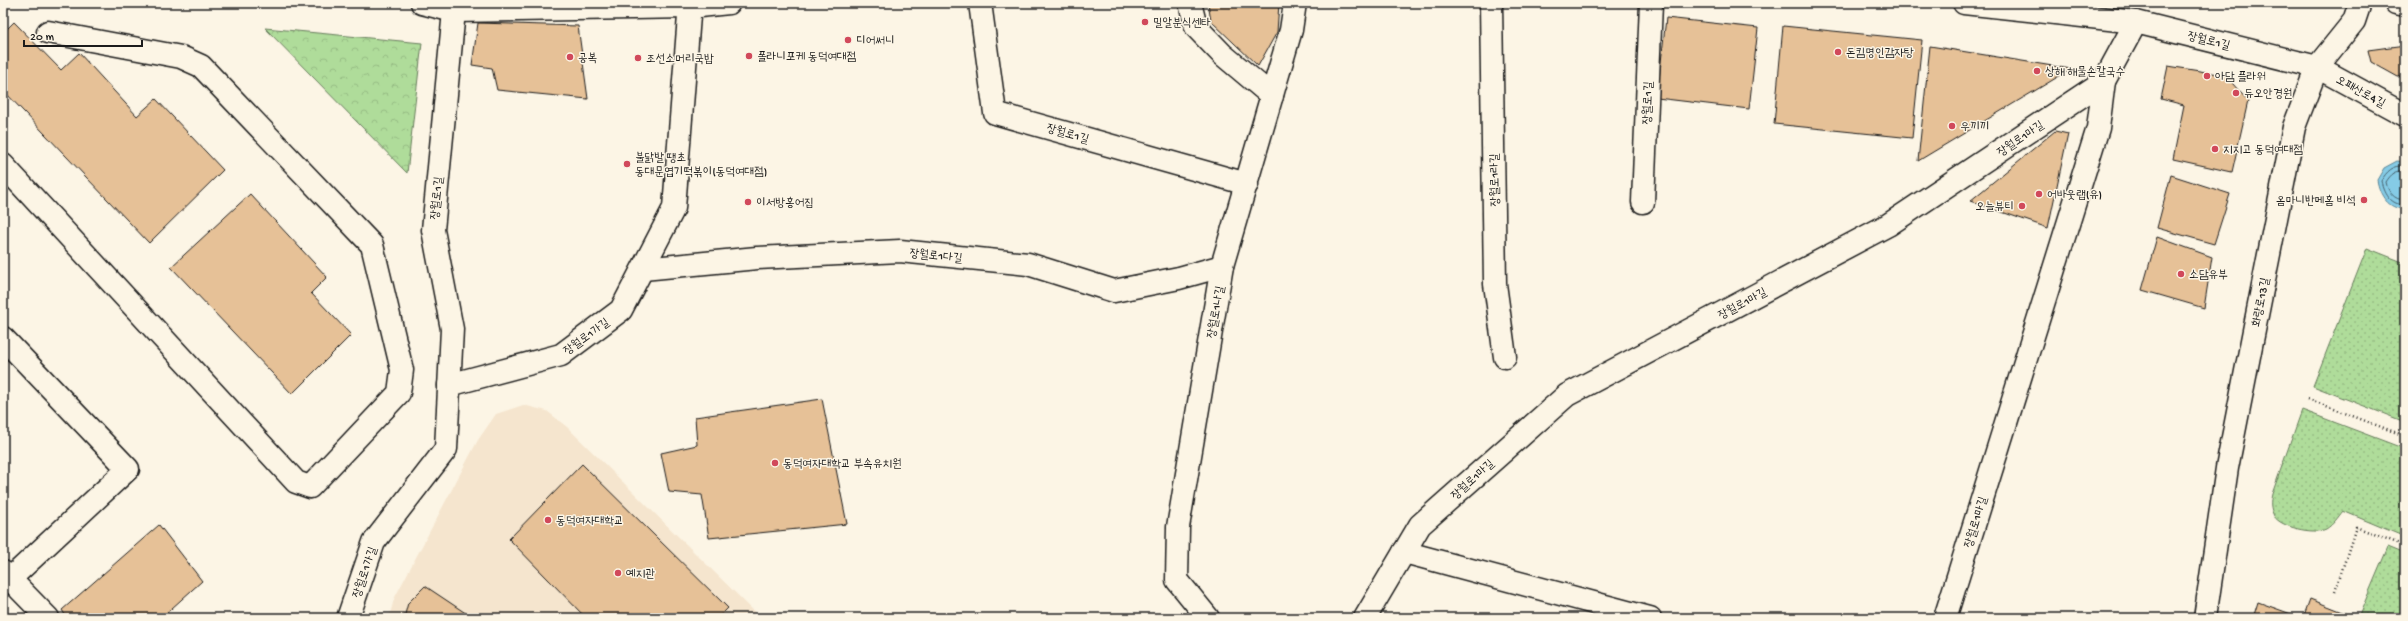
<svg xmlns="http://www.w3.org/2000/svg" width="2408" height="621" font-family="'Gochi Hand','Poor Story',sans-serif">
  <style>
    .built { fill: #f5e5ce }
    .grass { fill: url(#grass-dots); stroke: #667c5b }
    .park { fill: url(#park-crowns); stroke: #667c5b }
    .water { fill: #85cbe6; stroke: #5b8595 }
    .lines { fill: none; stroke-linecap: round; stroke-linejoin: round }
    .shore { stroke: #46626d; stroke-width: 1 }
    .building { fill: #e6c197; stroke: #1c1c1c }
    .minor-casing { stroke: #1c1c1c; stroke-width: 25 }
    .path { stroke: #1c1c1c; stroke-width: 2.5; stroke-dasharray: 1 3; stroke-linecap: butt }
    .minor { stroke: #fcf5e5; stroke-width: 22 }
    .poi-dot { fill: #d1495b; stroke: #fcf5e5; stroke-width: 1.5 }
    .labels { text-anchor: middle; stroke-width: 3; stroke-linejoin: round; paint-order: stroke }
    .poi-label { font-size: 12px; fill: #1c1c1c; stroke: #fcf5e5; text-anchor: start }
    .street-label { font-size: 12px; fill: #1c1c1c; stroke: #fcf5e5 }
  </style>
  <defs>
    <pattern id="grass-dots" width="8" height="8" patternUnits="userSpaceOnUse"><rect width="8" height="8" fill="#afdc9a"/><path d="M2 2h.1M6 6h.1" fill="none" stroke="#96bc84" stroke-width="1.8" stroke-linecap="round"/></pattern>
    <pattern id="park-crowns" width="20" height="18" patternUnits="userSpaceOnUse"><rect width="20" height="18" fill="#afdc9a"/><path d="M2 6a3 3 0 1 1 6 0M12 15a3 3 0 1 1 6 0" fill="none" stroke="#96bc84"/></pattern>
  </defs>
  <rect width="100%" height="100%" fill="#fcf5e5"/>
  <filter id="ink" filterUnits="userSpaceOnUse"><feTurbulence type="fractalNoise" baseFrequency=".025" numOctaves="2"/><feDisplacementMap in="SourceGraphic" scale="8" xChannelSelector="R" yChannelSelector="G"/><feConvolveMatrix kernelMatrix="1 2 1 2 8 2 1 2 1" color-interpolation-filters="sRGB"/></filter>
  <g filter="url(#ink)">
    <!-- built -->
    <polygon class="built" points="523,405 547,411 567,427 761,618 389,618 394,599 478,440 496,414"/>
    <!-- grass -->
    <g class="grass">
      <polygon points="2367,248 2405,263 2405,422 2313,386"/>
      <path d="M2302,410l103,39v88l-62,-26c-5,6 -10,14 -17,18 -12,6 -46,-2 -52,-13 -4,-8 -4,-14 -2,-22z"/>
      <polygon points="2388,547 2405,554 2405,618 2358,618"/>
    </g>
    <!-- park -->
    <polygon class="park" points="265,28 422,43 407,173"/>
    <!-- water -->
    <path class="water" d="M2397,161l8,1v47c-17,0 -25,-13 -28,-29l7,-12z"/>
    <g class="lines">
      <!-- shore -->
      <g class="shore">
        <path d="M2405,166c-12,-1 -18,5 -24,15 3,13 10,24 24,24"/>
        <path d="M2405,171c-9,-1 -14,3 -19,11 2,10 8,18 19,18"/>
      </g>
    </g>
    <!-- building -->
    <g class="building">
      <polygon points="1208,3 1279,3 1277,32 1258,66 1211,21"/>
      <polygon points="1666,18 1758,28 1749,109 1657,98"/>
      <polygon points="14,22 61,70 79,53 137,116 156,99 223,170 149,243 3,90 3,33"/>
      <polygon points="478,23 578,26 588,99 497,90 492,68 472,65"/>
      <polygon points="1783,26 1922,40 1912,138 1774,124"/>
      <polygon points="2405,45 2405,76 2398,77 2371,62 2368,50"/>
      <polygon points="1930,46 2071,69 1918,161"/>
      <polygon points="2168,66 2225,75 2248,101 2232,172 2173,159 2184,105 2161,99"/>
      <polygon points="2055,131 2068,134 2048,228 1970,201"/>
      <polygon points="2171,175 2230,194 2214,244 2157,228"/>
      <polygon points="250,194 327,277 311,293 351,335 292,394 171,267"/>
      <polygon points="2157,237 2212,257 2204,308 2142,290"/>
      <polygon points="822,399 847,524 709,538 702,495 669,492 661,453 697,445 695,417"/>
      <polygon points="582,464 728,608 718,618 586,618 509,539"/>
      <polygon points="159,525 202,581 161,618 67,618 62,610"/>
      <polygon points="425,586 473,618 404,618 408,603"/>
      <polygon points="2310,599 2348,614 2347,618 2303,618"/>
      <polygon points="2258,602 2302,618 2253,618"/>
    </g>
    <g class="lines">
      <!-- minor casing -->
      <g class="minor-casing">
        <g id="minor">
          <polyline points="422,3 454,11 690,7 729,3"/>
          <polyline points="980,3 995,113 1247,184"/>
          <polyline points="1190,3 1196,27 1222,54 1272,96"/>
          <polyline points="1491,3 1495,284 1505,357"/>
          <polyline points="1964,3 2136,22 2317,67 2405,115"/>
          <polyline points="2396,3 2405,5"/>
          <polyline points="3,165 296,482 310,487 399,393 402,370 372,245 201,66 181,57 48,32"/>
          <polyline points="1643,202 1651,3"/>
          <polyline points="643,269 757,258 900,251 1028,264 1114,291 1179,278 1222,266"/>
          <polyline points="3,338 128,469 10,579"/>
          <polyline points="449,385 561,355 621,310 674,208 690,3"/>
          <polyline points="1404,552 1650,618"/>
          <polyline points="3,572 48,618"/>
          <polyline points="348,618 374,542 446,449 452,329 433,230 454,11"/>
          <polyline points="1208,618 1177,580 1178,527 1222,266 1291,30 1295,3"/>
          <polyline points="1365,618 1420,525 1567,395 1888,225 2104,81 2136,22"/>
          <polyline points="1945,618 2098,128 2104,81"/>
          <polyline points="2205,618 2227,468 2294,127 2317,67 2354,21 2360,3"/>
        </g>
      </g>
      <!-- path -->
      <g class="path">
        <polyline points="2308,399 2405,436"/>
        <polyline points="2335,592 2356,527 2405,546"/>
      </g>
      <!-- minor -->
      <use href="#minor" class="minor"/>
    </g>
  </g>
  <!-- markers -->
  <g class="poi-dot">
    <circle cx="1145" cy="22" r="4"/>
    <circle cx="848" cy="40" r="4"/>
    <circle cx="1838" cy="52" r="4"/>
    <circle cx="749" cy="56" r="4"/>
    <circle cx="570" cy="57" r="4"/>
    <circle cx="638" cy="58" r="4"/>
    <circle cx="2037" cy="71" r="4"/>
    <circle cx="2207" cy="76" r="4"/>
    <circle cx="2236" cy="93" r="4"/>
    <circle cx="1952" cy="126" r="4"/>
    <circle cx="2215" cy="149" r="4"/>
    <circle cx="627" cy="164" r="4"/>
    <circle cx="2039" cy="194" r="4"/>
    <circle cx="2364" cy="200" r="4"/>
    <circle cx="748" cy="202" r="4"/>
    <circle cx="2022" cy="206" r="4"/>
    <circle cx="2181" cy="274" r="4"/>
    <circle cx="775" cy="463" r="4"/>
    <circle cx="548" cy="520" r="4"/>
    <circle cx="618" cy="573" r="4"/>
  </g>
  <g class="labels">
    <!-- poi labels -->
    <g class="poi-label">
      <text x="1153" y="26">밀알분식센타</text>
      <text x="856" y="44">디어써니</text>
      <text x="1846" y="56">돈킴명인감자탕</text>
      <text x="757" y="60">폴라니포케 동덕여대점</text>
      <text x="578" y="61">공복</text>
      <text x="646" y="62">조선소머리국밥</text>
      <text x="2045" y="75">상해 해물손칼국수</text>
      <text x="2215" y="80">아담 플라워</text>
      <text x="2244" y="97">듀오안경원</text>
      <text x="1960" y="130">우끼끼</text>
      <text x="2223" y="153">지지고 동덕여대점</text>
      <text x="635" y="161">불닭발 땡초<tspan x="635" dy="14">동대문엽기떡볶이(동덕여대점)</tspan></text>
      <text x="2047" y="198">어바웃랩(유)</text>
      <text x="2356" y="204" text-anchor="end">옴마니반메홈 비석</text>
      <text x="756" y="206">이서방홍어집</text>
      <text x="2014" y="210" text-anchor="end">오늘뷰티</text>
      <text x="2189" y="278">소담유부</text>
      <text x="783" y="467">동덕여자대학교 부속유치원</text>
      <text x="556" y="524">동덕여자대학교</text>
      <text x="626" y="577">예지관</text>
    </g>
    <!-- street labels -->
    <g class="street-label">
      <text transform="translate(2209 40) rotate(14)" y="4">장월로1길</text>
      <text transform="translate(2361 91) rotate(28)" y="4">오패산로4길</text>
      <text transform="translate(1647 103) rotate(-88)" y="4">장월로1길</text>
      <text transform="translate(1068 133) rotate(16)" y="4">장월로1길</text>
      <text transform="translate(2020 138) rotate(-34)" y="4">장월로1마길</text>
      <text transform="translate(1494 180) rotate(-91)" y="4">장월로1라길</text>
      <text transform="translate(436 198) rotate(-84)" y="4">장월로1길</text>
      <text transform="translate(936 255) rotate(6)" y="4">장월로1다길</text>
      <text transform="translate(2260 302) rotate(-79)" y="4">화랑로13길</text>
      <text transform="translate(1742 303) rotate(-28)" y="4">장월로1마길</text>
      <text transform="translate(1215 312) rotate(-80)" y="4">장월로1나길</text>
      <text transform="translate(586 336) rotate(-36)" y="4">장월로1가길</text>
      <text transform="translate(1472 479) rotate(-42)" y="4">장월로1마길</text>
      <text transform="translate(1975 522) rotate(-73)" y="4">장월로1마길</text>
      <text transform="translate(364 572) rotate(-71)" y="4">장월로1가길</text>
    </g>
  </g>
  <!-- margin -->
  <rect width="2408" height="621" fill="none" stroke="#fcf5e5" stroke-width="16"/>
  <rect x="8" y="8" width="2392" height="605" fill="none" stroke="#1c1c1c" stroke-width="1.5" filter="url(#ink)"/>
  <!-- scale -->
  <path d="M24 40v6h118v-6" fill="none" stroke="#1c1c1c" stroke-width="2"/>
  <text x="30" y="40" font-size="12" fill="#1c1c1c" stroke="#fcf5e5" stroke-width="3" paint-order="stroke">20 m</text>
</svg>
